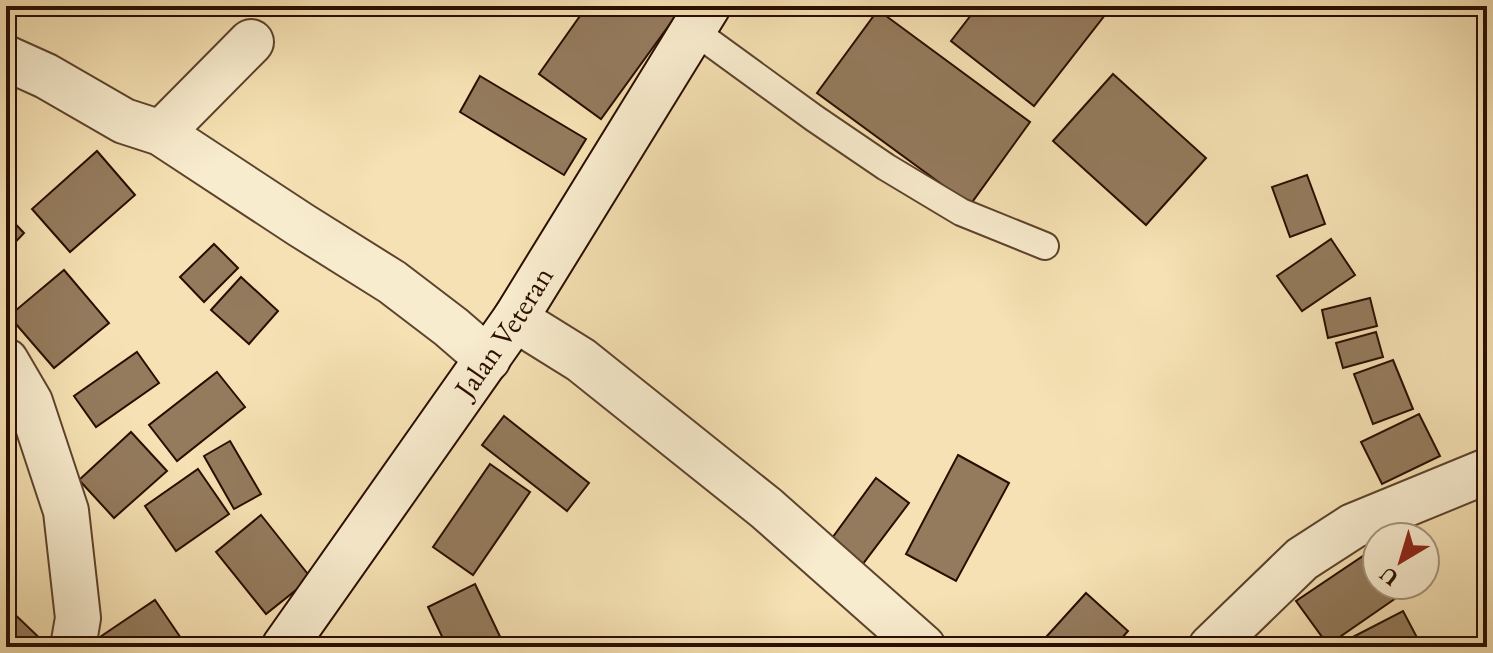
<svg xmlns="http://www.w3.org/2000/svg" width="1493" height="653" font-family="'EB Garamond',serif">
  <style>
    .building { fill: #947b5d; stroke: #2a0d00; stroke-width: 2 }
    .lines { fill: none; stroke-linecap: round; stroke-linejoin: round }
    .lane-casing { stroke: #5d422d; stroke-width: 30 }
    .street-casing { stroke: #5d422d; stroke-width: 48 }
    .secondary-casing { stroke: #2a0d00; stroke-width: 48 }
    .lane { stroke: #f8ecce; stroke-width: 26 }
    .street { stroke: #f8ecce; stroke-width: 44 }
    .secondary { stroke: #f8ecce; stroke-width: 44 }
    .labels { text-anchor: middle; stroke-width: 6; stroke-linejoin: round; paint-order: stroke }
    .street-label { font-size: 30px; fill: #2a0d00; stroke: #f8ecce }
  </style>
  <rect width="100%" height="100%" fill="#f5e1b3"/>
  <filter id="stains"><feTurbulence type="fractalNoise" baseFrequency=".0025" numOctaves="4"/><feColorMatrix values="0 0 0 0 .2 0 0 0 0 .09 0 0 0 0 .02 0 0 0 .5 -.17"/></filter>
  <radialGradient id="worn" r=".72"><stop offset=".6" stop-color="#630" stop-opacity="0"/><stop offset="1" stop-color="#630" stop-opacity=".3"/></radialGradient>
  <!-- building -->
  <g class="building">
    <polygon points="587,6 660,6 675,17 601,119 539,74"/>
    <polygon points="978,6 1112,6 1034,106 951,41"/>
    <polygon points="878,10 1030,122 970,205 817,93"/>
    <polygon points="1113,74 1206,158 1146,225 1053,141"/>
    <polygon points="480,76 586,139 564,175 460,112"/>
    <polygon points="97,151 135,195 70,252 32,209"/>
    <polygon points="1307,175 1325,224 1290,237 1272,187"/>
    <polygon points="6,214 24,233 6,252"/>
    <polygon points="1331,239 1355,275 1302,311 1277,276"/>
    <polygon points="214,244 238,268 204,302 180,277"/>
    <polygon points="64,270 109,323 54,368 9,316"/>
    <polygon points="241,277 278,311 249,344 211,310"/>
    <polygon points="1370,298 1377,326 1328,338 1322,310"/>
    <polygon points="1376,332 1383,357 1343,368 1336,343"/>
    <polygon points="137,352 159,383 96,427 74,396"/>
    <polygon points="1393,360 1413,409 1373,424 1354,374"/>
    <polygon points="217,372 245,407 177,461 149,425"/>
    <polygon points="1419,414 1440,456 1382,484 1361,442"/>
    <polygon points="504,416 589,483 567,511 482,445"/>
    <polygon points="131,432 167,471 114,518 79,480"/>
    <polygon points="230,441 261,494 234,509 204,456"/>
    <polygon points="958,455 1009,483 956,581 906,554"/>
    <polygon points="490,464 530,492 473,575 433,547"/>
    <polygon points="198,469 229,514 176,551 145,506"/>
    <polygon points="876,478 909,503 859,569 827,545"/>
    <polygon points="261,515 311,578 266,614 216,552"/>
    <polygon points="1366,554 1377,570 1377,585 1387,585 1396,598 1328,645 1296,601"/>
    <polygon points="475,584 505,647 447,647 428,607"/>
    <polygon points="1086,593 1128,631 1114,647 1037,647"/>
    <polygon points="155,600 187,647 89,647 88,645"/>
    <polygon points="6,606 49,647 6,647"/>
    <polygon points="1403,611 1422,647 1354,647 1349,639"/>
  </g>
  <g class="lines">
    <!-- lane casing -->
    <g class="lane-casing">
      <polyline id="lane" points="693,30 814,118 886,167 961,212 1045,246"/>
    </g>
    <!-- street casing -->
    <g class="street-casing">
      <g id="street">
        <polyline points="6,58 46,76 124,121 161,133 301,225 392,282 451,327 488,359"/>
        <polyline points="161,133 251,42"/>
        <polyline points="515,319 581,360 766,508 923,647"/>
        <polyline points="6,361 30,402 66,511 78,618 73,647"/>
        <polyline points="1211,647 1302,559 1353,526 1487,471"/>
      </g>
    </g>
    <!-- secondary casing -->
    <g class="secondary-casing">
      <g id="secondary">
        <path id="s1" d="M284,647l231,-328 193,-313"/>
      </g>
    </g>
    <!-- lane -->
    <use href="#lane" class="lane"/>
    <!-- street -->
    <use href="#street" class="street"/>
    <!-- secondary -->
    <use href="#secondary" class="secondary"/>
  </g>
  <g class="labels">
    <!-- street labels -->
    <g class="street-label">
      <text dy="10" stroke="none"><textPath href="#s1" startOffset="384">Jalan Veteran</textPath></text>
    </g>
  </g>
  <!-- margin -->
  <rect width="1493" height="653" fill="none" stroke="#f5e1b3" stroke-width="32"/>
  <rect x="8" y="8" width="1477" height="637" fill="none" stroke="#2a0d00" stroke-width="4"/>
  <rect x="16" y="16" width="1461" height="621" fill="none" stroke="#2a0d00" stroke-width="2"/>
  <!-- north arrow -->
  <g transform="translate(1401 561) rotate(218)"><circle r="38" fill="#f8ecce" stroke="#a6937c" stroke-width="2"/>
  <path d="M0-6L14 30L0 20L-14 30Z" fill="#8f2418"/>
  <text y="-12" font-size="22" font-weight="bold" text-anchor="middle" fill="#2a0d00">U</text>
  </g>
  <rect width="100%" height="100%" filter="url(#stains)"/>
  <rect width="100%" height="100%" fill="url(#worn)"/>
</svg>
